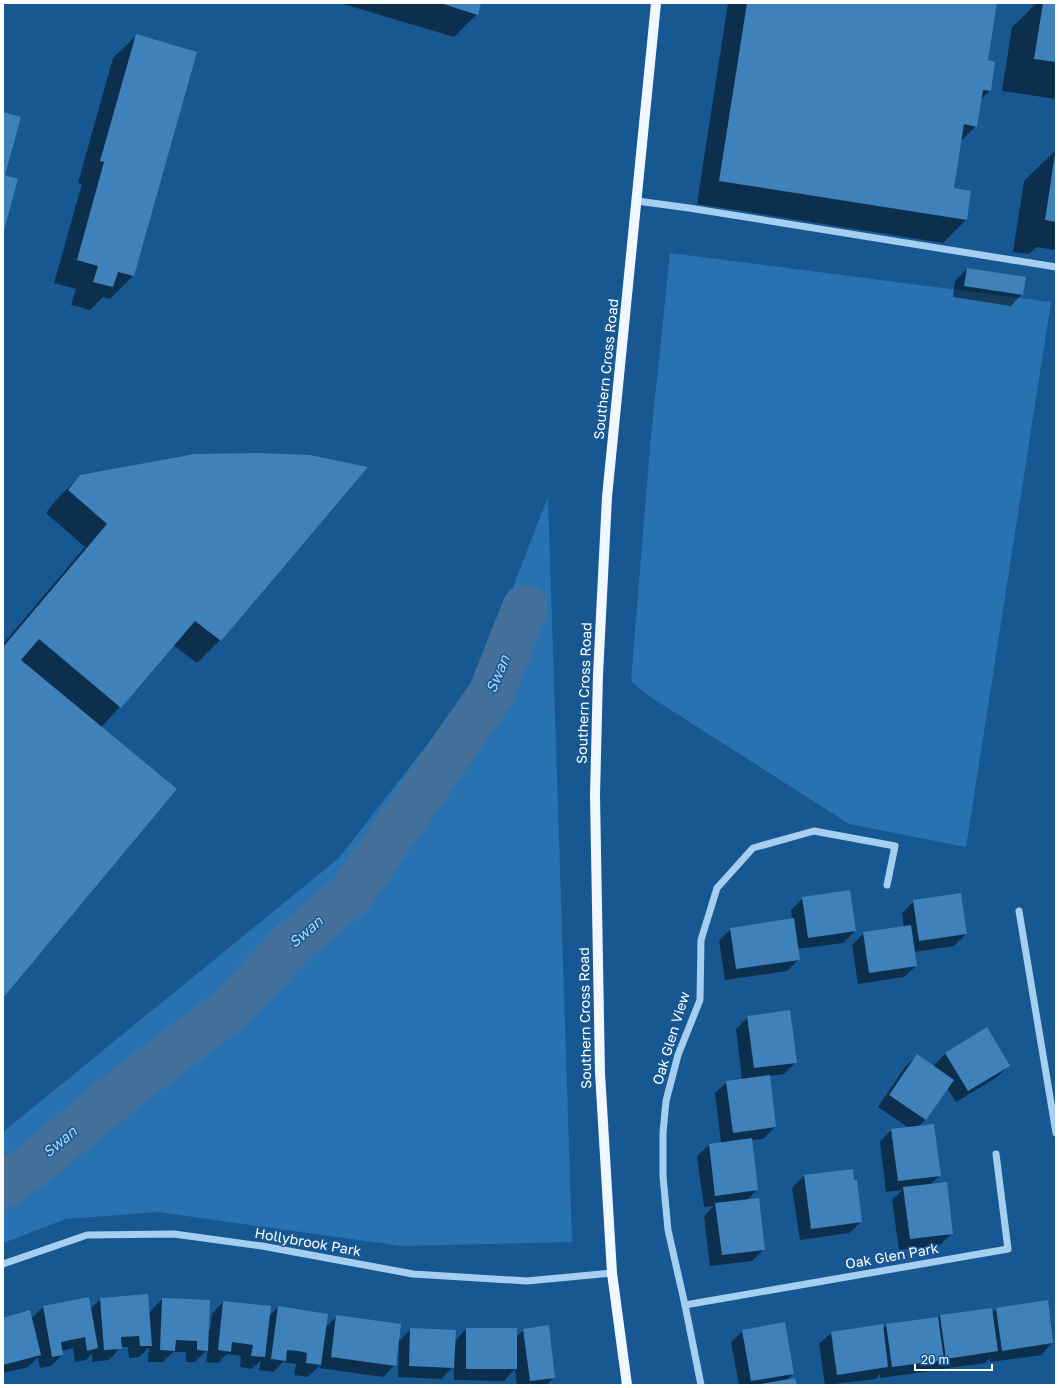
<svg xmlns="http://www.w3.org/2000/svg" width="1059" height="1388" font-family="'Golos Text',sans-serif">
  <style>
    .green { fill: #2972b1 }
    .shadow { fill: #0007 }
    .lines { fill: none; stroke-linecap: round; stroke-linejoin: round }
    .river { stroke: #43719b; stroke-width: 46 }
    .building { fill: #3f81ba }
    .minor { stroke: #a6cef0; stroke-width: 7 }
    .major { stroke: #eff7ff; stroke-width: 10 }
    .labels { text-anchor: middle; stroke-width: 3; stroke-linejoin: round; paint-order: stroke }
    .street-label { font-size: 14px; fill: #fff; stroke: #175892 }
    .water-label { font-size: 15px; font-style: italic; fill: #b2d8f7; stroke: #175892 }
  </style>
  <rect width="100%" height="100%" fill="#175892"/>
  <!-- green -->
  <g class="green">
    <polygon points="670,253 1051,302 966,847 849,824 649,696 631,681 650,447"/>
    <polygon points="548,497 572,1242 402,1246 158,1212 66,1219 3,1243 3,1132 339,858 476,682"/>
  </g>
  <!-- shadow -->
  <g class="shadow">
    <polygon points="340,3 480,3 477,14 454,37"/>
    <polygon points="728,3 996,3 987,61 990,91 980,100 976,126 960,142 953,189 966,220 943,243 697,204"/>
    <polygon points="1037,3 1056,3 1056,99 1002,91 1012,27"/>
    <polygon points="136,36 195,52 133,276 110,299 103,297 90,310 71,305 76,289 54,283 82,184 78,183 113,58"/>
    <polygon points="1056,150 1056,250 1036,247 1029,254 1013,252 1024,181"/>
    <polygon points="967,269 1022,294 1011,306 953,297 955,281"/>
    <polygon points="366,467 220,640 197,663 173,645 120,707 101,727 3,996 3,644 85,547 46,513 57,499 80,476"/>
    <polygon points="803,898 855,931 843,943 797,949 799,959 787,971 725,980 719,940 731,929 792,919 791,910"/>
    <polygon points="914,901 966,934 954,946 914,952 916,966 904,977 858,984 852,945 864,933 904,927 902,913"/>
    <polygon points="748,1017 796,1062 784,1074 769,1076 775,1127 763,1139 751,1140 757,1190 747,1200 764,1249 752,1261 710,1266 704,1216 714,1206 704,1207 697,1156 709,1145 721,1143 715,1093 727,1082 742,1080 736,1029"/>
    <polygon points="946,1053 1009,1066 997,1077 956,1102 947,1088 925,1120 918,1127 940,1175 930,1185 952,1233 940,1245 899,1250 892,1200 902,1190 886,1192 880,1142 891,1130 909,1128 878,1107 905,1067 917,1056 936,1068 934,1065"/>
    <polygon points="804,1176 861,1222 849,1233 800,1240 792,1188"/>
    <polygon points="88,1298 90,1309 101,1299 149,1313 162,1299 210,1330 212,1314 223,1302 268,1317 278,1307 325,1328 337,1316 398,1342 411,1329 455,1341 466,1329 516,1337 524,1330 554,1377 547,1385 517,1385 515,1369 504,1381 454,1380 454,1366 441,1379 398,1377 399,1346 397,1346 395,1365 383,1377 319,1368 320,1365 308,1377 294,1375 296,1364 283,1362 273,1372 259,1370 261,1360 252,1369 240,1367 241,1356 227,1354 218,1363 206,1362 208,1349 195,1362 186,1362 186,1352 173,1352 163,1362 148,1362 149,1347 139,1357 129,1358 128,1347 121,1347 109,1360 92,1362 92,1353 86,1360 75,1362 73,1348 62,1351 62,1355 51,1366 40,1368 38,1357 28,1367 3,1373 3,1318 31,1319 43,1307"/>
    <polygon points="996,1309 1052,1343 1041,1355 990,1362 990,1358 985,1363 934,1370 934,1368 931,1371 880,1378 880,1374 876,1379 825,1385 819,1344 831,1333 882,1329 887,1325 937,1319 940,1316 991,1313"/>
    <polygon points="743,1331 793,1374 786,1381 796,1385 739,1385 731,1342"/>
  </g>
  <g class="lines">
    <!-- river -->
    <polyline class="river" points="3,1186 30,1167 133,1082 230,1009 293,942 351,894 491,694 525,608"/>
  </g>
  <!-- building -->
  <g class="building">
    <polygon points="440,3 481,3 478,15"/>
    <polygon points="747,3 997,3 988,60 995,62 991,91 983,90 977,127 964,124 954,188 971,191 967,220 719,181"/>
    <polygon points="1043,3 1056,3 1056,62 1034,59"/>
    <polygon points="136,34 197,52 134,276 118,272 113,287 93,282 98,266 77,260 104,162 100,161"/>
    <polygon points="3,112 21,117 5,175 18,179 3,234"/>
    <polygon points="1055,154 1056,154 1056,222 1045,220"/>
    <polygon points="967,268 1026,277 1023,295 964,286"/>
    <polygon points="257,453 310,455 368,467 221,641 195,621 121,708 39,639 21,660 177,789 3,998 3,645 4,646 107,524 68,490 80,475 195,454"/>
    <polygon points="850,890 856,931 808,938 802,897"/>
    <polygon points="961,893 967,934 919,941 913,900"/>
    <polygon points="794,918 800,960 736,969 730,928"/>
    <polygon points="911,925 917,966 869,973 863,932"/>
    <polygon points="790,1010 797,1063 754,1068 747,1016"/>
    <polygon points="987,1027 1010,1066 968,1091 945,1053"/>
    <polygon points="917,1054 954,1080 926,1120 889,1095"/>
    <polygon points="770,1075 776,1127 733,1133 726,1081"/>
    <polygon points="934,1124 941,1176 898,1181 891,1129"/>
    <polygon points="752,1138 758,1190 715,1196 709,1144"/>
    <polygon points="853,1169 854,1180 857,1180 862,1222 811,1229 804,1175"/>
    <polygon points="947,1182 953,1234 910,1239 903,1187"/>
    <polygon points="759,1198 765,1250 722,1255 715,1203"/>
    <polygon points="148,1294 152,1346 140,1346 139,1336 121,1337 122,1349 104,1350 100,1298"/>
    <polygon points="89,1297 98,1348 87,1351 85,1337 61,1342 63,1355 52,1357 43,1306"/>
    <polygon points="162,1298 210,1300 208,1351 197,1350 197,1341 176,1340 175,1351 160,1350"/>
    <polygon points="1048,1300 1053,1343 1002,1351 996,1308"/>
    <polygon points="223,1301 271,1306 265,1357 251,1356 253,1345 232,1342 231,1352 218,1350"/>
    <polygon points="278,1306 328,1314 321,1365 306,1363 307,1353 298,1351 287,1350 286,1361 271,1359"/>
    <polygon points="992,1308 998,1351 946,1359 940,1315"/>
    <polygon points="30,1310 41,1355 3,1365 3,1318"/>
    <polygon points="336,1315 401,1324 396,1366 331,1357"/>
    <polygon points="938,1317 944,1360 892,1367 886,1324"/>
    <polygon points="785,1322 794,1374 751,1381 742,1330"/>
    <polygon points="883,1324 888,1367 837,1375 831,1332"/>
    <polygon points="549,1325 555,1378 530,1381 523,1329"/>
    <polygon points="410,1328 456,1330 454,1368 409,1366"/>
    <rect x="466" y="1328" width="51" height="41"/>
    <polygon points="795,1378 797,1385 761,1385 761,1384"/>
  </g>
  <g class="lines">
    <!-- minor -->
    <g class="minor">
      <polyline points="637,201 689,208 1056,267"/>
      <polyline points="1019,911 1056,1133"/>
      <polyline points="3,1264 87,1235 174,1234 262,1246 413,1274 527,1281 612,1273"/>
      <polyline points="685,1305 1008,1249 996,1154"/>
      <polyline points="701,1385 685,1305 668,1230 663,1176 663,1133 666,1101 678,1055 700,1000 701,940 717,888 753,848 814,831 895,846 887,885"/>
    </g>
    <!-- major -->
    <polyline class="major" points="627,1385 612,1273 600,1073 595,795 598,675 607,497 656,3"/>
  </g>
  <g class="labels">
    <!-- street labels -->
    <g class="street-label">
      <text transform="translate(606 369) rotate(-84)" y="5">Southern Cross Road</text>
      <text transform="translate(584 693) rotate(-88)" y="5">Southern Cross Road</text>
      <text transform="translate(585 1018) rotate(-91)" y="5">Southern Cross Road</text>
      <text transform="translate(671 1038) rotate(-73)" y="5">Oak Glen View</text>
      <text transform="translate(308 1242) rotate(10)" y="5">Hollybrook Park</text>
      <text transform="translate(892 1256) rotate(-10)" y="5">Oak Glen Park</text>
    </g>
    <!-- water labels -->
    <g class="water-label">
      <text transform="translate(498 674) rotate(-67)" y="5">Swan</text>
      <text transform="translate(306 932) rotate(-41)" y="5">Swan</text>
      <text transform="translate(60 1142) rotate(-40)" y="5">Swan</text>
    </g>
  </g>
  <!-- border -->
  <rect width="1059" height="1388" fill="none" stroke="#ffffff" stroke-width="8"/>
  <!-- scale -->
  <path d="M915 1364v6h77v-6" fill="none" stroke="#ffffff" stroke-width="2"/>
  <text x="921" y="1364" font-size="12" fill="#ffffff" stroke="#175892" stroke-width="3" paint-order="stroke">20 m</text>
</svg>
